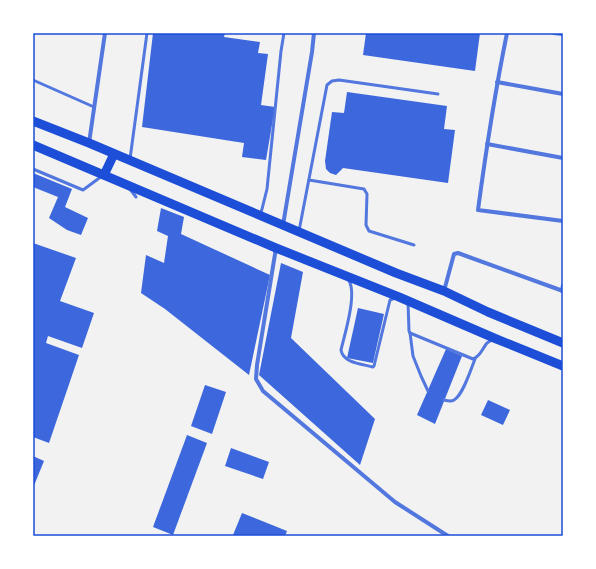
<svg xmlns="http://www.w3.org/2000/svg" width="596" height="569" font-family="'PT Sans',sans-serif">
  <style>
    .building { fill: #3d67dc }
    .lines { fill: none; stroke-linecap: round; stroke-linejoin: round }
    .service { stroke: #5277de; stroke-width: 3 }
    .minor { stroke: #5277de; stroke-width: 4 }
    .trunk { stroke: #1d4ed8; stroke-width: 9 }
    .neatline { fill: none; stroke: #1d4ed8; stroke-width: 1.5 }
  </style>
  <rect width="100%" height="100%" fill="#f2f2f2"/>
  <!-- building -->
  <g class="building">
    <polygon points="153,33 225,33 224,37 260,42 258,53 268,54 261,105 275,107 266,160 242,157 244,143 142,127"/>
    <polygon points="366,33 480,33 475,71 363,55"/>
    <polygon points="347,92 447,106 444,129 455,130 448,183 343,168 336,175 330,173 326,169 325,161 332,112 344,113"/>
    <polygon points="33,173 72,189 65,207 88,218 81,235 67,230 49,218 58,197 33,187"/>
    <polygon points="161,208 184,217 181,234 270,275 249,375 165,309 141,293 146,255 164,263 168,236 157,231"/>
    <polygon points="33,243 76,258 60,301 94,313 82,348 48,336 46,343 79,355 49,443 33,437"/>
    <polygon points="281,263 303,272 291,338 375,419 360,465 259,375"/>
    <polygon points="358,308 384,314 373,363 347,358"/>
    <polygon points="446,349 462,356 435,424 417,415"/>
    <polygon points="205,385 226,392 212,434 191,426"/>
    <polygon points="488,400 510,410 503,425 481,415"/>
    <polygon points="187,435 207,443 173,535 153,527"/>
    <polygon points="231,448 269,462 263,479 225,466"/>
    <polygon points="33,456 44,461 33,488"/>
    <polygon points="242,513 287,531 285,536 233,535"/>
  </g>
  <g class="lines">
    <!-- service -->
    <g class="service">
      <polyline points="33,80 94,107"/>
      <polyline points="130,159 147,33"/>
      <polyline points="33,169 83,190 102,176"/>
      <polyline points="309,180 364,189 367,194 366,225 369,231 414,245"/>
      <polyline points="130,189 136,197"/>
      <polyline points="261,213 267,189 281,51 284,33"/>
      <polyline points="299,231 327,85 332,81 339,80 438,94"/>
      <path d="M348,279c10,13 -3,54 -7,71 2,13 21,14 32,17l1,-1 16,-66 5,-2"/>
      <path d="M408,302l1,29 1,2 63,26c8,-3 9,-10 14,-16 2,-1 4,-3 6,-4"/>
      <polyline points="410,333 413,356 421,376 428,391"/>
      <path d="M444,400c4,1 7,2 10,0 9,-5 17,-31 21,-41"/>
    </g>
    <!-- minor -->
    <g class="minor">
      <path d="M507,33c-12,59 -21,117 -29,177l85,11"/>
      <polyline points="554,33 562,34"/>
      <polyline points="497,82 563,94"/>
      <polyline points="89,143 105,33"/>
      <polyline points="487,144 563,158"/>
      <polyline points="283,225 312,52 314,33"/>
      <polyline points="276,248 257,365 256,379 263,391 395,502 448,536"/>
      <polyline points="444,291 454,254 458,253 563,291"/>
      <polyline points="562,291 563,285"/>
    </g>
    <!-- trunk -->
    <g class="trunk">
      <polyline points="33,121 89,143 396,273 444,291 488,312 563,343"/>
      <polyline points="33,145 276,248 399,297 494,338 563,366"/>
      <polyline points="104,175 114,154"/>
    </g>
  </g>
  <!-- border -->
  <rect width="596" height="569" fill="none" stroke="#ffffff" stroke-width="68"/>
  <rect x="34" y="34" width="528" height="501" class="neatline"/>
</svg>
